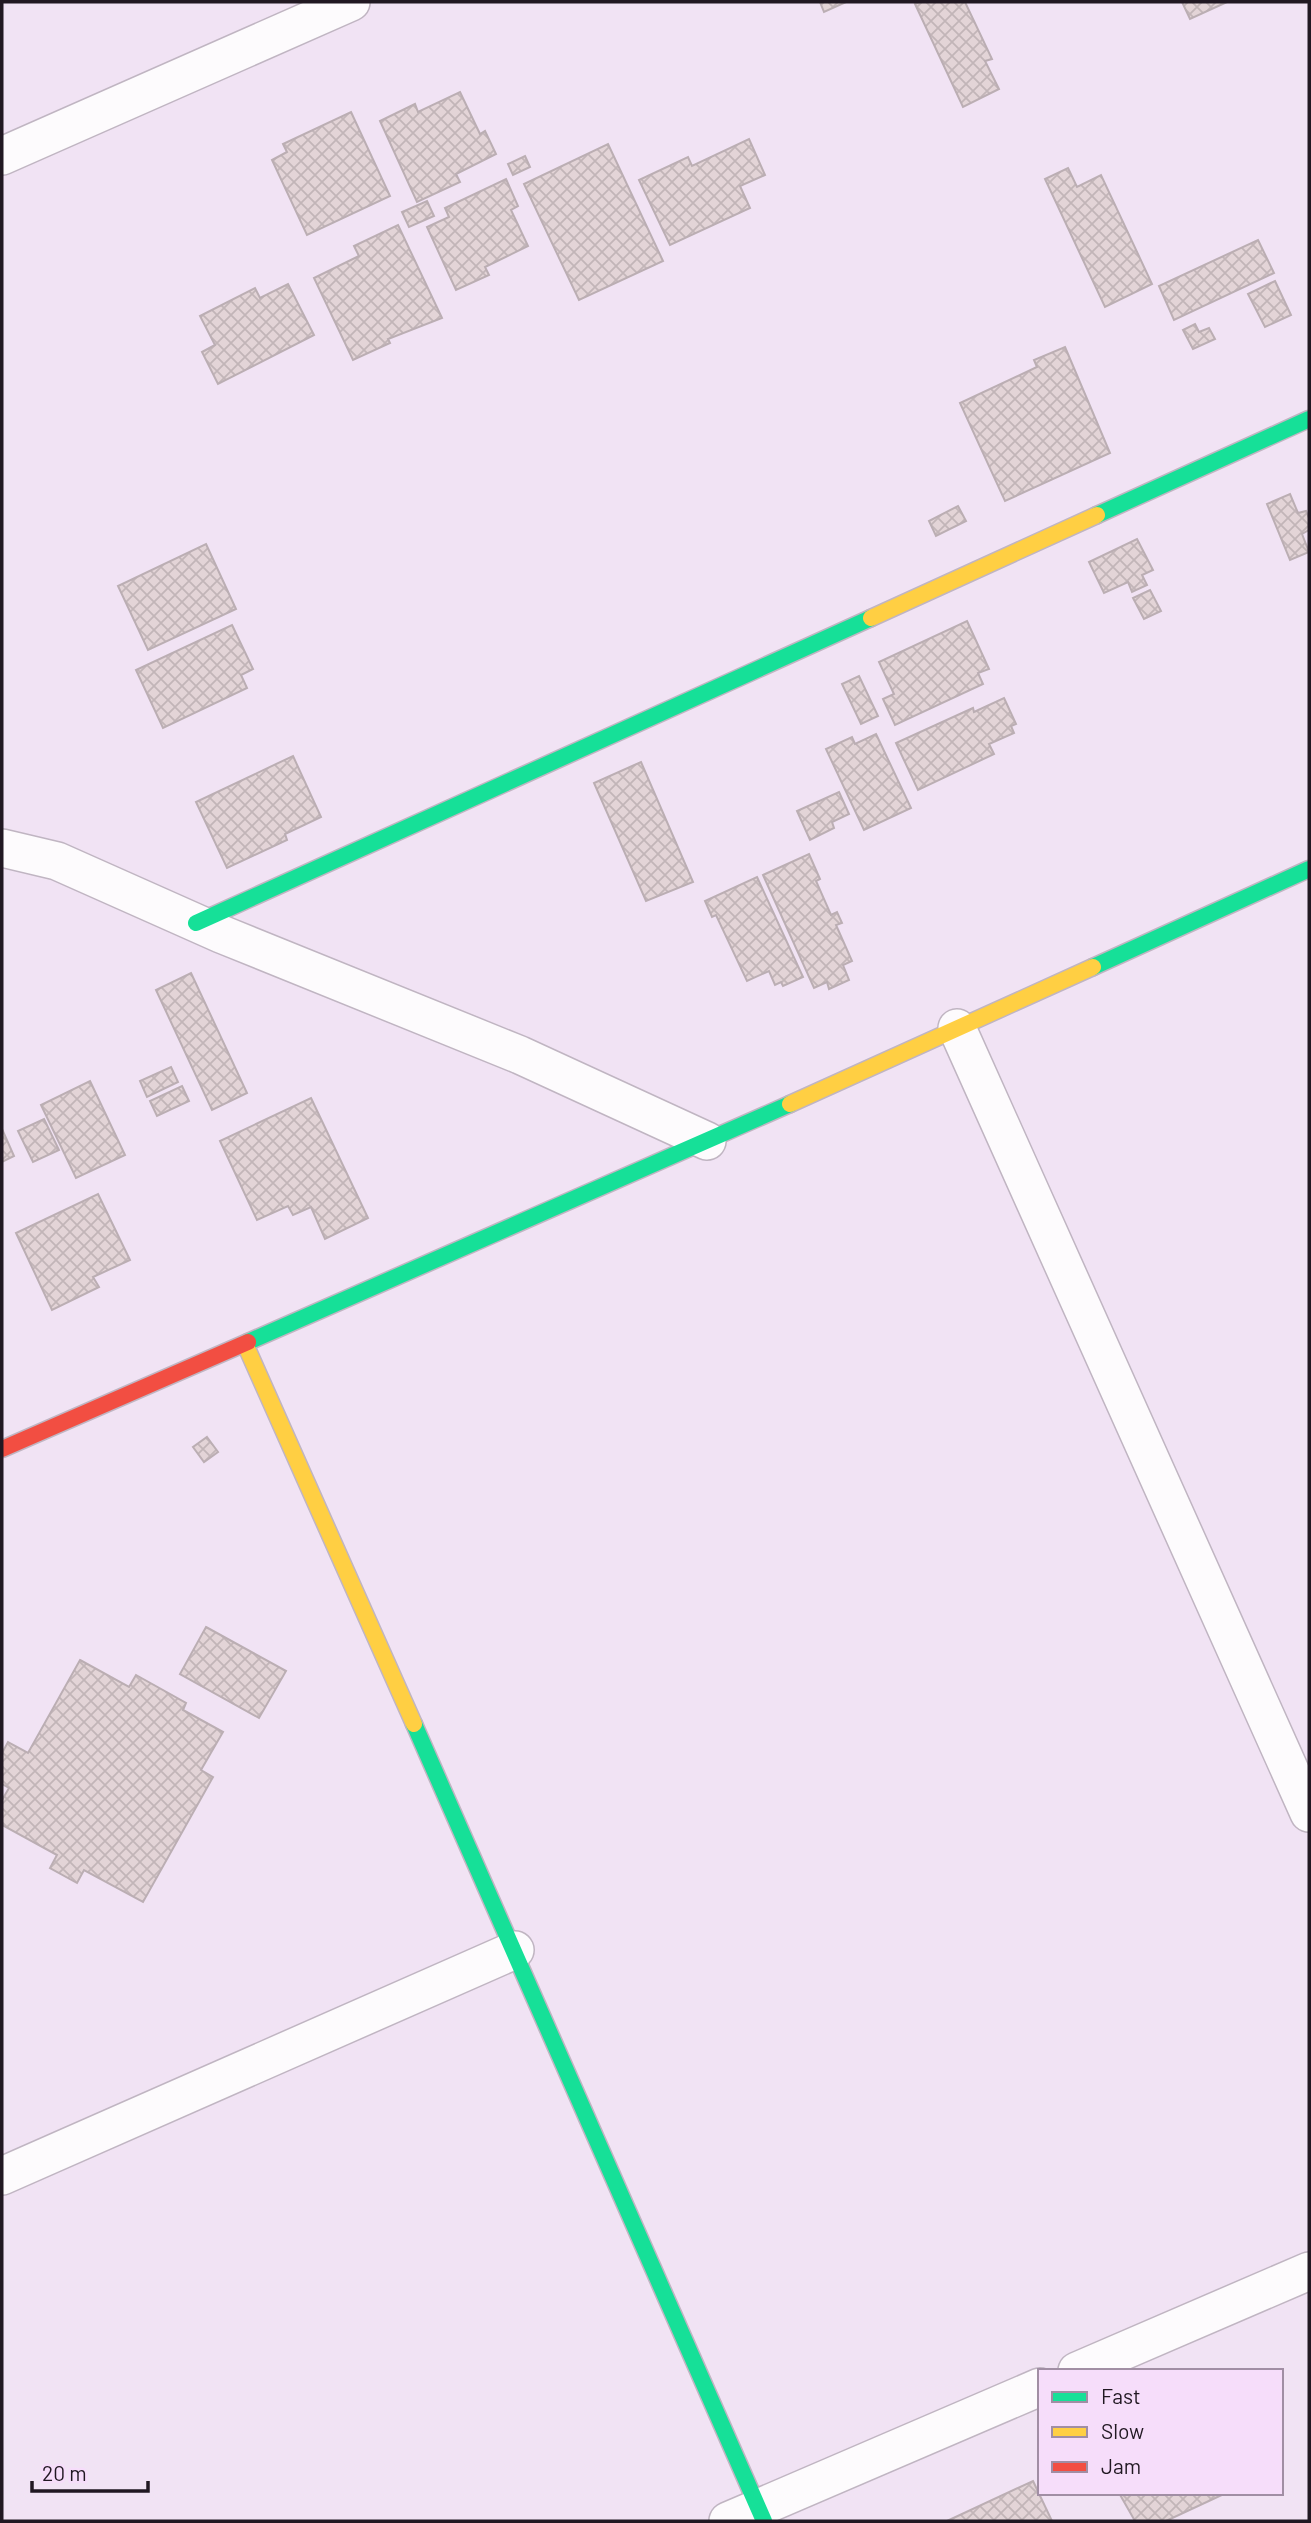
<svg xmlns="http://www.w3.org/2000/svg" width="1311" height="2523" font-family="Barlow,sans-serif">
  <style>
    .building { fill: url(#building-cross-hatch); stroke: #bbaeb3; stroke-width: 2 }
    .lines { fill: none; stroke-linecap: round; stroke-linejoin: round }
    .street-casing { stroke: #c0b5c2; stroke-width: 40 }
    .fast-casing { stroke: #c0b5c2; stroke-width: 19 }
    .slow-casing { stroke: #c0b5c2; stroke-width: 19 }
    .jam-casing { stroke: #c0b5c2; stroke-width: 19 }
    .street { stroke: #fdfbfd; stroke-width: 37 }
    .fast { stroke: #16e098; stroke-width: 16 }
    .slow { stroke: #ffcf43; stroke-width: 16 }
    .jam { stroke: #f24e42; stroke-width: 16 }
  </style>
  <defs>
    <pattern id="building-cross-hatch" width="8" height="8" patternUnits="userSpaceOnUse" patternTransform="scale(1.75)"><rect width="8" height="8" fill="#e3d4d7"/><path d="M0 0l8 8M0 8l8-8" fill="none" stroke="#c2b5b8"/></pattern>
  </defs>
  <rect width="100%" height="100%" fill="#f1e3f4"/>
  <!-- building -->
  <g class="building">
    <polygon points="820,2 846,2 824,12"/>
    <polygon points="920,2 965,2 992,59 985,61 999,89 963,107 915,4"/>
    <polygon points="1182,2 1227,2 1190,19"/>
    <polygon points="460,92 480,134 485,131 496,154 456,174 460,182 417,202 380,121 415,104 418,112"/>
    <polygon points="351,112 390,196 307,235 272,160 287,152 283,144"/>
    <polygon points="749,139 765,175 740,186 750,208 670,245 639,180 688,157 692,166"/>
    <polygon points="608,144 663,261 579,300 524,184"/>
    <polygon points="525,156 530,167 513,175 508,164"/>
    <polygon points="1068,168 1077,187 1101,175 1152,284 1105,307 1045,179"/>
    <polygon points="506,179 518,206 511,210 528,246 485,267 489,275 456,290 427,227 449,217 445,208"/>
    <polygon points="427,201 434,216 409,227 402,212"/>
    <polygon points="398,225 442,318 388,339 390,343 353,360 314,278 359,256 354,246"/>
    <polygon points="1258,240 1274,273 1174,320 1159,286"/>
    <polygon points="1275,281 1291,315 1265,327 1248,294"/>
    <polygon points="288,284 314,335 218,384 202,352 215,345 200,316 255,288 260,298"/>
    <polygon points="1195,324 1199,332 1209,328 1215,339 1193,349 1183,330"/>
    <polygon points="1065,347 1110,453 1005,501 960,403 1037,367 1034,360"/>
    <polygon points="1290,494 1298,513 1306,511 1309,518 1309,530 1302,534 1309,552 1290,560 1267,504"/>
    <polygon points="958,506 966,521 936,536 929,521"/>
    <polygon points="1137,539 1153,570 1142,575 1147,585 1132,592 1128,582 1104,593 1089,562"/>
    <polygon points="206,544 236,609 148,650 118,586"/>
    <polygon points="1150,590 1161,611 1144,619 1133,598"/>
    <polygon points="967,621 989,669 978,673 983,684 895,725 883,699 894,694 879,662"/>
    <polygon points="232,625 253,669 241,675 247,688 163,728 136,670"/>
    <polygon points="859,676 878,716 861,724 842,684"/>
    <polygon points="1004,698 1016,724 1011,726 1014,733 989,744 994,754 918,790 896,743 973,708 974,712"/>
    <polygon points="876,734 911,808 864,830 826,749 852,737 855,744"/>
    <polygon points="293,756 321,817 285,834 287,840 227,868 196,802"/>
    <polygon points="641,762 693,882 646,901 594,783"/>
    <polygon points="839,792 849,814 832,822 834,828 810,840 797,811"/>
    <polygon points="809,854 820,879 816,881 831,915 837,912 842,923 836,925 852,961 843,965 849,980 829,989 827,982 814,988 763,875"/>
    <polygon points="757,877 803,977 783,986 781,982 775,985 769,971 747,981 716,915 712,917 705,901"/>
    <polygon points="191,973 247,1093 212,1110 156,990"/>
    <polygon points="171,1067 178,1082 147,1097 140,1081"/>
    <polygon points="90,1081 125,1155 76,1178 41,1105"/>
    <polygon points="182,1086 189,1101 157,1116 150,1101"/>
    <polygon points="311,1098 368,1218 325,1239 311,1207 293,1215 288,1206 257,1220 220,1141"/>
    <polygon points="44,1119 59,1150 33,1162 18,1131"/>
    <polygon points="2,1129 14,1156 2,1162"/>
    <polygon points="98,1194 130,1260 93,1277 99,1287 52,1310 16,1233"/>
    <polygon points="207,1437 218,1452 204,1462 193,1447"/>
    <polygon points="206,1627 286,1671 259,1718 180,1674"/>
    <polygon points="80,1660 129,1687 136,1675 186,1703 183,1710 223,1732 201,1770 213,1777 143,1902 84,1870 77,1883 50,1868 57,1855 2,1825 2,1800 9,1788 2,1784 2,1753 8,1742 28,1753"/>
    <polygon points="1033,2481 1052,2521 947,2521"/>
    <polygon points="1119,2493 1226,2493 1166,2521 1135,2521"/>
  </g>
  <g class="lines">
    <!-- street casing -->
    <g class="street-casing">
      <g id="street">
        <polyline points="2,156 351,2"/>
        <polyline points="2,848 57,861 221,934 520,1055 707,1141"/>
        <polyline points="957,1028 1309,1813"/>
        <polyline points="2,2176 515,1950"/>
        <polyline points="1077,2371 1309,2271"/>
        <polyline points="728,2521 1040,2387"/>
      </g>
    </g>
    <!-- fast casing -->
    <g class="fast-casing">
      <g id="fast">
        <polyline points="1097,515 1309,419"/>
        <polyline points="196,923 871,618"/>
        <polyline points="1093,967 1309,869"/>
        <polyline points="248,1342 790,1104"/>
        <polyline points="414,1724 764,2521"/>
      </g>
    </g>
    <!-- slow casing -->
    <g class="slow-casing">
      <g id="slow">
        <polyline points="871,618 1097,515"/>
        <polyline points="790,1104 1093,967"/>
        <polyline points="245,1344 414,1724"/>
      </g>
    </g>
    <!-- jam casing -->
    <g class="jam-casing">
      <polyline id="jam" points="2,1449 248,1342"/>
    </g>
    <!-- street -->
    <use href="#street" class="street"/>
    <!-- fast -->
    <use href="#fast" class="fast"/>
    <!-- slow -->
    <use href="#slow" class="slow"/>
    <!-- jam -->
    <use href="#jam" class="jam"/>
  </g>
  <!-- border -->
  <rect width="1311" height="2523" fill="none" stroke="#211822" stroke-width="7"/>
  <!-- legend -->
  <rect x="1038" y="2369" width="245" height="126" fill="#f6ddfa" stroke="#a18ea4" stroke-width="2"/>
  <rect x="1052" y="2392" width="35" height="10" fill="#16e098" stroke="#a18ea4" stroke-width="2"/>
  <text x="1101" y="2404" font-size="21" fill="#211822">Fast</text>
  <rect x="1052" y="2427" width="35" height="10" fill="#ffcf43" stroke="#a18ea4" stroke-width="2"/>
  <text x="1101" y="2439" font-size="21" fill="#211822">Slow</text>
  <rect x="1052" y="2462" width="35" height="10" fill="#f24e42" stroke="#a18ea4" stroke-width="2"/>
  <text x="1101" y="2474" font-size="21" fill="#211822">Jam</text>
  <!-- scale -->
  <path d="M32 2481v10h116v-10" fill="none" stroke="#211822" stroke-width="3.5"/>
  <text x="42" y="2481" font-size="21" fill="#211822" stroke="#f6ddfa" stroke-width="5" paint-order="stroke">20 m</text>
</svg>
